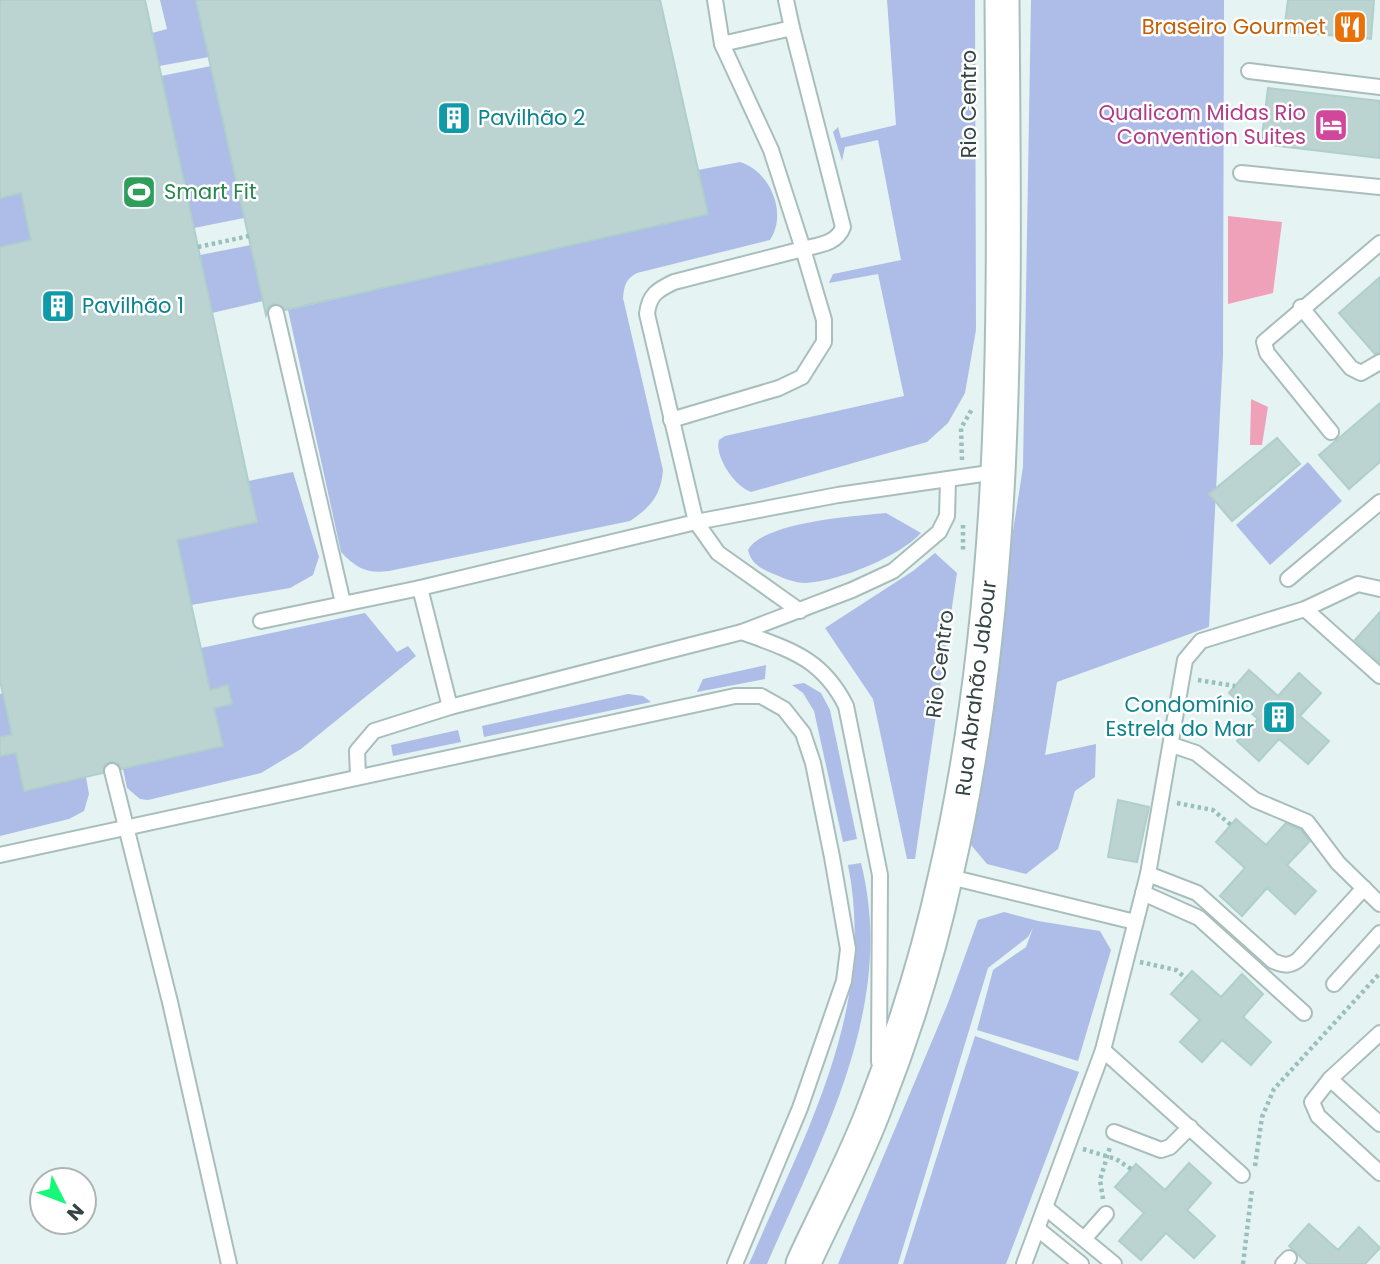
<svg xmlns="http://www.w3.org/2000/svg" width="1380" height="1264" font-family="Poppins,sans-serif">
  <style>
    .green { fill: #aebde7 }
    .water { fill: #efa1ba }
    .building { fill: #bbd4d1; stroke: #aecfcb; stroke-width: 2 }
    .lines { fill: none; stroke-linecap: round; stroke-linejoin: round }
    .service-casing { stroke: #a8bebd; stroke-width: 18 }
    .tertiary-casing { stroke: #a8bebd; stroke-width: 37 }
    .path { stroke: #99c0bd; stroke-width: 4.5; stroke-dasharray: 3.5 3.5; stroke-linecap: butt }
    .service { stroke: #fff; stroke-width: 14 }
    .tertiary { stroke: #fff; stroke-width: 33 }
    .labels { text-anchor: middle; stroke-width: 5; stroke-linejoin: round; paint-order: stroke }
    .food-label { font-size: 21px; fill: #c56008; stroke: #fff; text-anchor: end }
    .street-label { font-size: 21px; fill: #354543; stroke: #fff }
    .hotel-label { font-size: 21px; fill: #b23c85; stroke: #fff; text-anchor: end }
    .culture-label { font-size: 21px; fill: #0d838f; stroke: #fff; text-anchor: start }
    .leisure-label { font-size: 21px; fill: #27864d; stroke: #fff; text-anchor: start }
  </style>
  <rect width="100%" height="100%" fill="#e5f3f2"/>
  <!-- green -->
  <g class="green">
    <polygon points="160,0 196,0 209,57 159,66 152,33 167,29"/>
    <path d="M887,0h88l1,330 -11,63 -17,30 -21,19 -176,50c-16,-5 -37,-36 -32,-52l6,-4 179,-40 -26,-122 -49,9 4,-9 68,-14 -23,-120 -33,7 -3,14 -9,-29 5,-5 3,11 55,-13z"/>
    <polygon points="1031,0 1224,0 1223,355 1209,627 1057,682 1045,755 1096,744 1095,777 1075,791 1058,849 1026,874 987,864 971,845 967,794 992,666 1023,467"/>
    <polygon points="211,66 244,218 194,228 161,76"/>
    <path d="M740,162c30,9 48,51 30,78l-133,33c-11,6 -13,12 -14,25l40,172c-2,25 -12,37 -33,51l-241,50c-22,3 -33,-3 -48,-19l-53,-242 419,-96 -9,-44z"/>
    <polygon points="9,184 36,201 41,228 24,255 0,260 0,187"/>
    <polygon points="251,245 263,301 212,313 200,255"/>
    <polygon points="1308,462 1342,501 1270,565 1236,525"/>
    <polygon points="293,472 319,557 313,575 290,588 191,605 177,540 257,522 248,481"/>
    <path d="M886,513l35,20c-22,24 -82,48 -115,50 -13,0 -25,-6 -37,-11 -11,-5 -18,-10 -21,-22 15,-28 107,-34 138,-37z"/>
    <polygon points="935,553 957,573 915,859 907,859 873,699 825,628 913,571"/>
    <polygon points="365,613 397,652 408,646 416,656 301,749 261,773 148,800 140,799 127,788 123,769 223,746 214,708 227,685 210,690 201,648"/>
    <polygon points="766,665 765,679 697,692 703,679"/>
    <polygon points="804,683 821,693 830,710 857,839 843,842 814,711 803,693 792,685"/>
    <polygon points="3,693 12,735 0,737 0,694"/>
    <polygon points="628,694 643,696 651,702 484,737 482,726"/>
    <polygon points="458,730 461,742 393,756 391,745"/>
    <polygon points="16,753 25,791 86,777 89,794 84,811 69,819 0,836 0,756"/>
    <path d="M861,863c36,142 -39,274 -94,401h-18c55,-129 128,-255 99,-399z"/>
    <polygon points="1004,912 1038,921 1100,931 1111,950 1078,1061 977,1030 993,970 1026,947 1033,928 1028,937 988,968 898,1264 838,1264 948,1003 978,920"/>
    <polygon points="975,1036 1079,1072 1006,1264 903,1264"/>
  </g>
  <!-- water -->
  <g class="water">
    <polygon points="1228,216 1282,222 1273,293 1228,304"/>
    <polygon points="1251,399 1268,407 1262,445 1250,445"/>
  </g>
  <!-- building -->
  <g class="building">
    <polygon points="0,0 145,0 257,522 177,540 210,690 228,685 232,704 214,708 223,746 121,769 118,764 110,762 105,765 103,773 24,791 16,753 0,756 0,737 12,735 0,681 0,247 31,240 21,193 0,198"/>
    <polygon points="196,0 660,0 708,214 285,310 275,304 269,306 266,315"/>
    <polygon points="1288,0 1374,0 1371,39 1284,31"/>
    <polygon points="1268,88 1380,101 1380,158 1261,144"/>
    <polygon points="1380,277 1380,352 1375,354 1339,313"/>
    <polygon points="1380,403 1380,462 1349,489 1319,455"/>
    <polygon points="1277,438 1300,464 1232,521 1209,494"/>
    <polygon points="1380,612 1380,663 1355,640"/>
    <polygon points="1249,670 1278,696 1299,673 1321,693 1300,716 1329,741 1308,764 1279,739 1259,761 1237,741 1258,719 1229,693"/>
    <polygon points="1118,800 1149,807 1137,862 1108,857"/>
    <polygon points="1236,819 1266,845 1286,823 1301,830 1310,841 1287,865 1316,891 1295,914 1267,888 1242,916 1220,896 1245,868 1216,842"/>
    <polygon points="1192,971 1221,997 1242,974 1263,994 1243,1017 1271,1042 1251,1065 1222,1040 1202,1062 1180,1042 1200,1020 1171,994"/>
    <polygon points="1189,1163 1211,1183 1187,1210 1215,1236 1194,1258 1166,1233 1141,1260 1119,1241 1144,1213 1115,1187 1136,1164 1165,1190"/>
    <polygon points="1309,1224 1338,1250 1359,1227 1380,1248 1365,1264 1308,1264 1289,1246"/>
  </g>
  <g class="lines">
    <!-- service casing -->
    <g class="service-casing">
      <g id="service">
        <path d="M715,0l7,44 49,106 32,99 -129,33c-17,8 -25,13 -27,32l49,208 22,31 82,58"/>
        <polyline points="786,0 792,28"/>
        <polyline points="1249,71 1380,87"/>
        <polyline points="1241,173 1380,187"/>
        <polyline points="1301,307 1351,368 1361,373 1380,362"/>
        <polyline points="276,313 343,603"/>
        <path d="M671,420l108,-32 23,-11 22,-35v-22l-21,-71c15,-4 34,-5 40,-22l-51,-199 -70,16"/>
        <polyline points="1331,432 1267,353 1264,342 1380,243"/>
        <polyline points="1288,579 1380,502"/>
        <polyline points="420,588 450,707"/>
        <polyline points="1305,609 1358,584 1380,589"/>
        <polyline points="261,621 420,588 696,522 838,495 996,472"/>
        <path d="M742,632c48,18 80,26 104,74l34,169 -1,187"/>
        <polyline points="1172,745 1196,753 1255,800 1307,822 1338,863 1380,904"/>
        <polyline points="112,771 170,1002 229,1264"/>
        <polyline points="358,776 357,751 374,731 450,707 742,632 852,590 893,571 939,532 947,516 948,480"/>
        <polyline points="0,855 735,696 761,696 784,709 803,733 813,763 832,857 848,949 844,981 800,1108 735,1264"/>
        <path d="M1148,874l49,19 76,68c10,4 16,6 25,-1l66,-72"/>
        <polyline points="946,876 1135,922"/>
        <polyline points="1143,893 1199,918 1304,1013"/>
        <polyline points="1334,984 1380,933"/>
        <polyline points="1380,1033 1330,1079 1312,1102 1318,1116 1380,1173"/>
        <polyline points="1103,1050 1242,1175"/>
        <polyline points="1330,1079 1380,1124"/>
        <polyline points="1114,1132 1161,1150 1170,1147 1190,1127"/>
        <polyline points="1046,1208 1114,1264"/>
        <polyline points="1039,1230 1081,1264"/>
        <polyline points="1084,1239 1106,1214"/>
        <polyline points="1024,1264 1103,1050 1148,874 1185,660 1201,641 1305,609 1380,676"/>
        <polyline points="1283,1264 1289,1258"/>
      </g>
    </g>
    <!-- tertiary casing -->
    <g class="tertiary-casing">
      <path id="tertiary" d="M803,1264c24,-53 53,-105 73,-160 29,-74 53,-152 70,-230 66,-286 58,-583 56,-874"/>
    </g>
    <!-- path -->
    <g class="path">
      <polyline points="198,247 249,236"/>
      <polyline points="962,460 961,428 972,409"/>
      <polyline points="963,525 963,551"/>
      <polyline points="1198,680 1235,686"/>
      <polyline points="1177,803 1213,810 1231,825"/>
      <polyline points="1140,962 1176,970 1186,978"/>
      <polyline points="1083,1149 1116,1159 1131,1169"/>
      <polyline points="1255,1166 1262,1117 1274,1089 1380,973"/>
      <polyline points="1103,1199 1100,1180 1110,1147"/>
      <polyline points="1243,1264 1252,1189"/>
    </g>
    <!-- service -->
    <use href="#service" class="service"/>
    <!-- tertiary -->
    <use href="#tertiary" class="tertiary"/>
  </g>
  <!-- icons -->
  <defs>
    <g id="restaurant-square" transform="scale(1.75)"><rect x="-9" y="-9" width="18" height="18" rx="4" fill="#e8710a" stroke="#fff"/><path d="M-5-6h1v4h1v-4h1v4h1v-4h1v5L-1.5 .5V6h-2V.5L-5-1ZM5-6V6H3V1.5H1.5Q1.5-4 5-6Z" fill="#fff"/></g>
    <g id="building-square" transform="scale(1.75)"><rect x="-9" y="-9" width="18" height="18" rx="4" fill="#0f9aa8" stroke="#fff"/><path d="M-4-6H4V6H1V3H-1V6H-4ZM-2.5-4.3h1.7v1.8h-1.7ZM.8-4.3h1.7v1.8H.8ZM-2.5-1h1.7V.8h-1.7ZM.8-1h1.7V.8H.8Z" fill="#fff"/></g>
    <g id="hotel-square" transform="scale(1.75)"><rect x="-9" y="-9" width="18" height="18" rx="4" fill="#d1479c" stroke="#fff"/><path d="M-6-4.5h1.5V1H6V5H4.5V3h-9V5H-6ZM-4 0a1.8 1.8 0 1 1 3.6 0ZM.5 0V-2.5h3Q6-2.5 6 0Z" fill="#fff"/></g>
    <g id="stadium-square" transform="scale(1.75)"><rect x="-9" y="-9" width="18" height="18" rx="4" fill="#2e9e5b" stroke="#fff"/><path d="M0-5a6.5 5 0 1 0 0 10a6.5 5 0 1 0 0-10ZM-3.5-1.8h7v3.6h-7Z" fill="#fff"/></g>
  </defs>
  <g fill-rule="evenodd">
    <use href="#restaurant-square" x="1350" y="27"/>
    <use href="#building-square" x="454" y="118"/>
    <use href="#hotel-square" x="1331" y="125"/>
    <use href="#stadium-square" x="139" y="192"/>
    <use href="#building-square" x="58" y="306"/>
    <use href="#building-square" x="1279" y="717"/>
  </g>
  <g class="labels">
    <!-- food labels -->
    <g class="food-label">
      <text x="1326" y="34">Braseiro Gourmet</text>
    </g>
    <!-- street labels -->
    <g class="street-label">
      <text transform="translate(969 104) rotate(-90)" y="7">Rio Centro</text>
      <text transform="translate(940 664) rotate(-83)" y="7">Rio Centro</text>
      <text transform="translate(976 688) rotate(-83)" y="7">Rua Abrahão Jabour</text>
    </g>
    <!-- hotel labels -->
    <g class="hotel-label">
      <text x="1306" y="120">Qualicom Midas Rio<tspan x="1306" dy="24">Convention Suites</tspan></text>
    </g>
    <!-- culture labels -->
    <g class="culture-label">
      <text x="478" y="125">Pavilhão 2</text>
      <text x="82" y="313">Pavilhão 1</text>
      <text x="1254" y="712" text-anchor="end">Condomínio<tspan x="1254" dy="24">Estrela do Mar</tspan></text>
    </g>
    <!-- leisure labels -->
    <g class="leisure-label">
      <text x="164" y="199">Smart Fit</text>
    </g>
  </g>
  <!-- north arrow -->
  <g transform="translate(63 1201) rotate(132)"><circle r="33" fill="#ffffff" stroke="#aeb5b4" stroke-width="2"/>
  <path d="M0-5L12 26L0 18L-12 26Z" fill="#17f878"/>
  <text y="-10" font-size="19" font-weight="bold" text-anchor="middle" fill="#354543">N</text>
  </g>
</svg>
